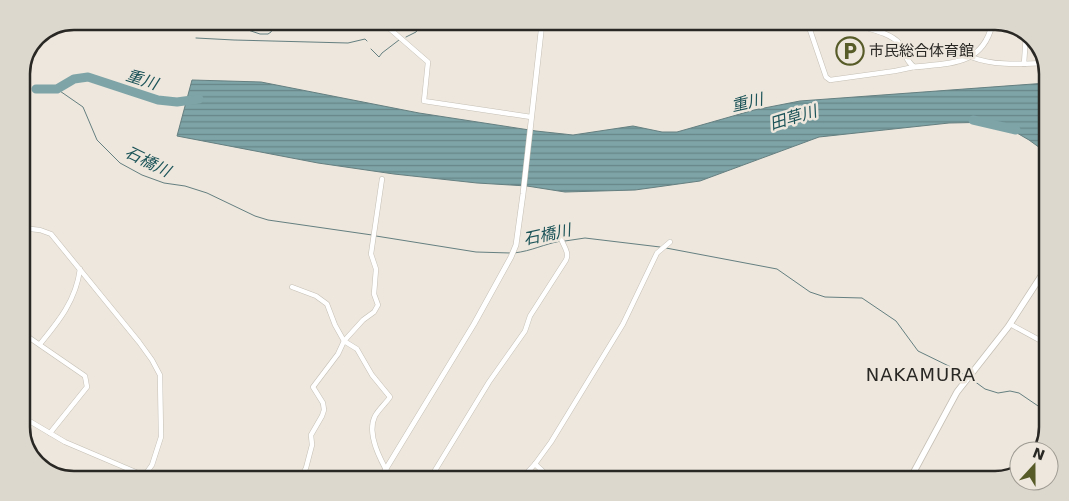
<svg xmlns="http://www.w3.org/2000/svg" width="1069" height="501" font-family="'DejaVu Sans','Noto Sans JP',sans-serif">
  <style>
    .water { fill: url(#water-rules); stroke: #657f80 }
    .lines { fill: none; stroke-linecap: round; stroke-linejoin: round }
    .stream { stroke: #657f80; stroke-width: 1 }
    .river { stroke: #7ea4a7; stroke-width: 9 }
    .minor-casing { stroke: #c5bfb5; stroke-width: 5.5 }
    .tertiary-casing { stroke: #c5bfb5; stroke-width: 6 }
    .secondary-casing { stroke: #c5bfb5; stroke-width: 7 }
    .minor { stroke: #fff; stroke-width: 4.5 }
    .tertiary { stroke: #fff; stroke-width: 5 }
    .secondary { stroke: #fff; stroke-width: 5.5 }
    .labels { text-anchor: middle; stroke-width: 5; stroke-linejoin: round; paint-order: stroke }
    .poi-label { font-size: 15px; fill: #2a2825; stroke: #ede7dd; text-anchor: start }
    .water-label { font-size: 16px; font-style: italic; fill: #1b5358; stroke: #ede7dd }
    .quarter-label { font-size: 18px; letter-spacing: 1px; fill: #2a2825; stroke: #ede7dd }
    .rim { fill: none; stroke: #2a2825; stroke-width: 2.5 }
  </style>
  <defs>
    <pattern id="water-rules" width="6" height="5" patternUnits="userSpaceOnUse" patternTransform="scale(1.25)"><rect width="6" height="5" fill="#7ea4a7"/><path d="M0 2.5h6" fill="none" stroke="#678688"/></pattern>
  </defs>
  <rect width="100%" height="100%" fill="#ede7dd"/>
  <!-- water -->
  <polygon class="water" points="192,80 261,82 419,113 536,131 573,135 633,126 662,132 677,132 754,110 800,101 1047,83 1047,153 1029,140 998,122 949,123 819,137 700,181 635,190 565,192 527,186 477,183 394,174 318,163 177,136"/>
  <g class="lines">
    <!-- stream -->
    <g class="stream">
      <polyline points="224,22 260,34 268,34 271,32 276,22"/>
      <polyline points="432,23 438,27 443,23"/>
      <polyline points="644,24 646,24"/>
      <polyline points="406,37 416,32 423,23"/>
      <polyline points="196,38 234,40 348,43 365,39 367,41"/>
      <polyline points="371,49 379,57 382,53 399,40"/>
      <polyline points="57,89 83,107 97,140 120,163 142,175 164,183 185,186 207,193 255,216 268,220 372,235"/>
      <polyline points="376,236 476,252 510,253"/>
      <polyline points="565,241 585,238 660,247"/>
      <polyline points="666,248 777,269 810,292 825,297 862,298 896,321 918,351 957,370 966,376"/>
      <path d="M514,253c18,-2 30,-9 47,-12"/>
      <polyline points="970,378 985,389 998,393 1010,391 1019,393 1044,410"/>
    </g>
    <!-- river -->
    <g class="river">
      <polyline points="36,89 57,89 74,79 88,77 158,100 177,102 199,99"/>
      <polyline points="973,120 1016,130"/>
    </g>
    <!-- minor casing -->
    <g class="minor-casing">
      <g id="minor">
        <polyline points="383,23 428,62 424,101 531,117"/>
        <polyline points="808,24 826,77 830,80 895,71 914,67"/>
        <path d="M971,57c23,9 49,7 74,6"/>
        <polyline points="1024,64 1026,34"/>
        <polyline points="21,228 40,230 51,234 139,342 152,360 160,375 161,437 152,465 144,476"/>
        <path d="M292,287l24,9 11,8 8,21 9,16 13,8 15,26 18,22c-4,6 -11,12 -15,19 -9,18 6,45 15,61"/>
        <polyline points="1010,324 1045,343"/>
        <polyline points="21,332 85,376 87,387 50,433"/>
        <path d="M40,344c19,-23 36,-44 40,-75"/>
        <polyline points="21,416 65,442 145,476"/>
        <polyline points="535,464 550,478"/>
        <polyline points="301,477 306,468 312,445 311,435 322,416 324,410 323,403 313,387 338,354 344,341 363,320 374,312 378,305 374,294 376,269 371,254 382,179"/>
        <path d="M431,477l58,-95 36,-51 5,-15 36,-56c4,-8 -4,-16 -6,-24"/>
        <polyline points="522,478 535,464 551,442 623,324 657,253 670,242"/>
      </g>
    </g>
    <!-- tertiary casing -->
    <g class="tertiary-casing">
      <g id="tertiary">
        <path d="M858,25c12,4 32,8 41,18 7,9 5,16 15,24 35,-4 68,-1 78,-42"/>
        <polyline points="381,477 474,324 511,257 516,245 523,194 542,23"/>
      </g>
    </g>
    <!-- secondary casing -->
    <g class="secondary-casing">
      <polyline id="secondary" points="910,479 957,392 1008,327 1045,270"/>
    </g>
    <!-- minor -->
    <use href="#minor" class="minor"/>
    <!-- tertiary -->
    <use href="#tertiary" class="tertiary"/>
    <!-- secondary -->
    <use href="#secondary" class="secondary"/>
  </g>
  <!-- icons -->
  <defs>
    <g id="parking-ring" transform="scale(1.4375)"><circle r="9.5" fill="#ede7dd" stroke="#575b28" stroke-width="1.5"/><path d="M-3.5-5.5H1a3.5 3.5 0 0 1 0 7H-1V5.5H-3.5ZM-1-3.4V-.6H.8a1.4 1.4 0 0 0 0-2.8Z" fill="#575b28"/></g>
  </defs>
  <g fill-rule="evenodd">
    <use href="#parking-ring" x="850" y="51"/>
  </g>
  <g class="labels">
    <!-- poi labels -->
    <g class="poi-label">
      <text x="869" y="56">市民総合体育館</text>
    </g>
    <!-- water labels -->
    <g class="water-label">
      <text transform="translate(142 79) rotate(18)" y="6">重川</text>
      <text transform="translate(747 102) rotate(-13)" y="6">重川</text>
      <text transform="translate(793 117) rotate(-17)" y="6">田草川</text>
      <text transform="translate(148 161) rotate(26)" y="6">石橋川</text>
      <text transform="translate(547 234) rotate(-12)" y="6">石橋川</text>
    </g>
    <!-- quarter labels -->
    <g class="quarter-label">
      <text x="921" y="381">NAKAMURA</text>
    </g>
  </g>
  <!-- crop -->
  <path d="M0 0H1069V501H0ZM74 30H995A44 44 0 0 1 1039 74V427A44 44 0 0 1 995 471H74A44 44 0 0 1 30 427V74A44 44 0 0 1 74 30Z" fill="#ddd8ce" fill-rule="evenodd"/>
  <path class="rim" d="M74 30H995A44 44 0 0 1 1039 74V427A44 44 0 0 1 995 471H74A44 44 0 0 1 30 427V74A44 44 0 0 1 74 30Z"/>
  <!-- north arrow -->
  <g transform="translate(1034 466) rotate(21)"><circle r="24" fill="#ede7dd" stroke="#9f9b93"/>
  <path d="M0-4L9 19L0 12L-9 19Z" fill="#575b28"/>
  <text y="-8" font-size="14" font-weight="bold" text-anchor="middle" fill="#2a2825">N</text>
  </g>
</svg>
